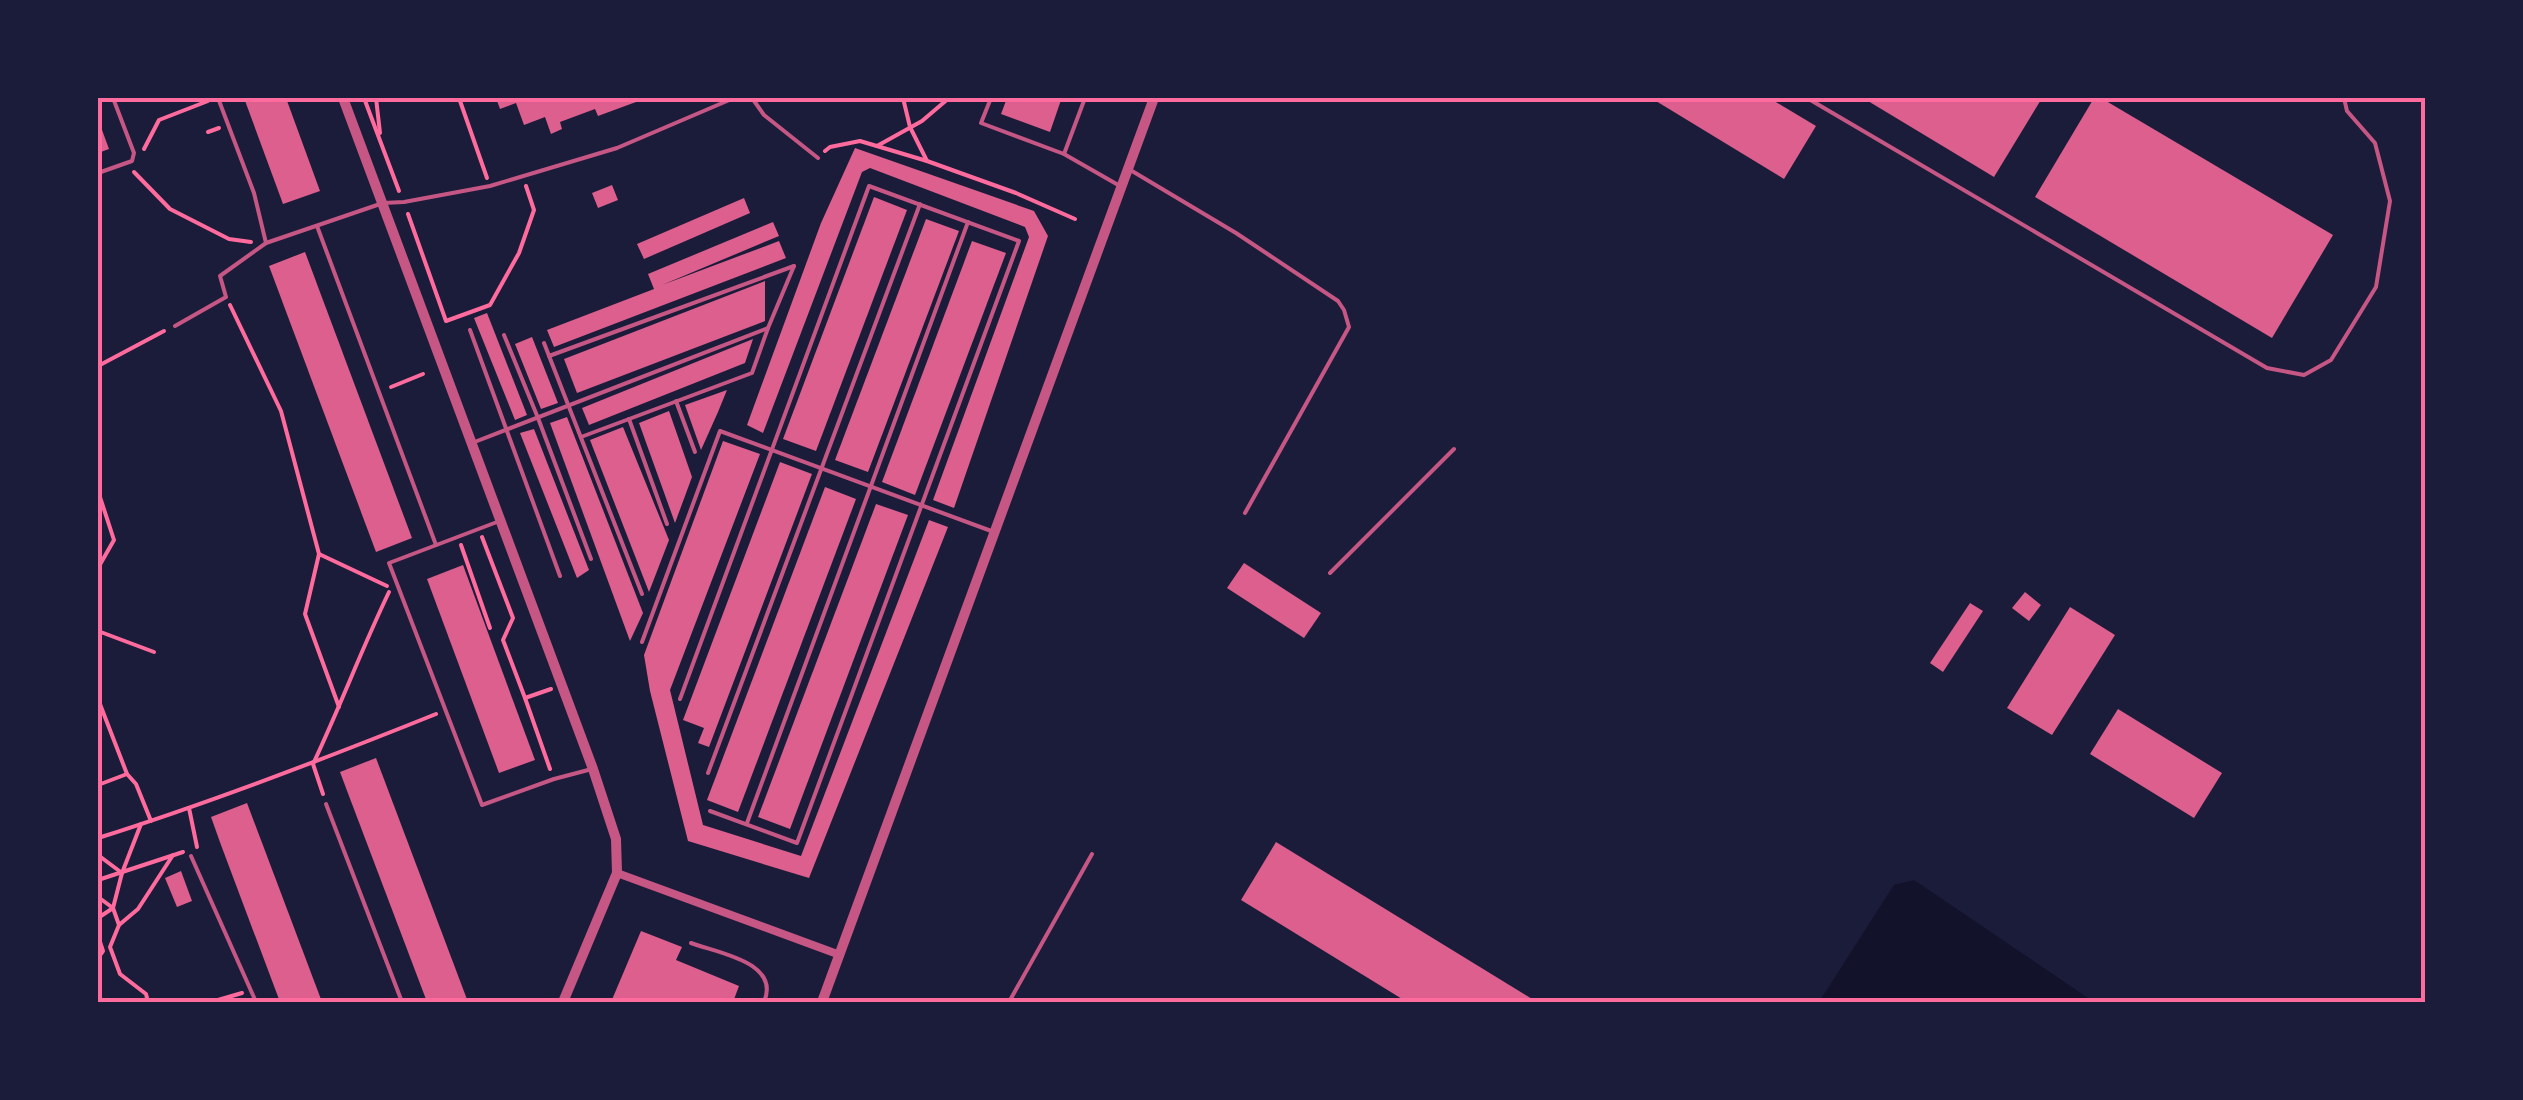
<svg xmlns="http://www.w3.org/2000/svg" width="2523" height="1100" font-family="Montserrat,sans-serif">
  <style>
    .water { fill: #12122b }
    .building { fill: #dd5f8e }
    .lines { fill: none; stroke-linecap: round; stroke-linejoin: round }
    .path { stroke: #ff6b9d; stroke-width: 4 }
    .service { stroke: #c65784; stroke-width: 4 }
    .minor { stroke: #c65784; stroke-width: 8 }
    .tertiary { stroke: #c65784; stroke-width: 10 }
    .neatline { fill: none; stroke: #ff6b9d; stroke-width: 4 }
  </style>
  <rect width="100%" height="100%" fill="#1b1b3a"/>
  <!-- water -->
  <polygon class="water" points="1914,880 2094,1002 1819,1002 1894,885"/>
  <!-- building -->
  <g class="building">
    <polygon points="244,98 286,98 320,191 283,204"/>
    <polygon points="496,98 634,98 636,102 598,116 595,109 560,122 562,129 551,134 545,117 524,125 516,103 500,109"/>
    <polygon points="1007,98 1053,98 1061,100 1050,132 1001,114"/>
    <polygon points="1651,98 1769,98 1816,126 1784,179"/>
    <polygon points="1863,98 2042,98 1994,177"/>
    <polygon points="2094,98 2101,98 2333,235 2272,338 2035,197"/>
    <polygon points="98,119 109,149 98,153"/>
    <polygon points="855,148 1034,211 1048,236 954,508 933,500 1029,237 1025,227 870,168 862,172 763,433 747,425 821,223"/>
    <polygon points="612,185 618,200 598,208 592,193"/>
    <polygon points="874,197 907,210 816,451 783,439"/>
    <polygon points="744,198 750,213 644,259 637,244"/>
    <polygon points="926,219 959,231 868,472 835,460"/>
    <polygon points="773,222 779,236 662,285 779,241 786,258 554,347 547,330 654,289 648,274"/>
    <polygon points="972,241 1006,253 915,495 882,482"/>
    <polygon points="305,252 412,538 376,552 269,266"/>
    <polygon points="765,281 765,321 577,393 564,359"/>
    <polygon points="487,313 527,415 515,420 474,318"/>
    <polygon points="532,337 558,403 541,409 515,344"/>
    <polygon points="753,339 745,363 589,425 582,408"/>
    <polygon points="727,390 718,412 701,450 685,405"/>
    <polygon points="669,411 692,477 675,523 639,423"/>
    <polygon points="567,417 643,613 630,641 550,423"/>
    <polygon points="623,427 669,540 649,592 590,440"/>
    <polygon points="534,429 589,570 577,578 520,433"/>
    <polygon points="723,441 760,454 670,690 703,825 801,856 929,520 948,527 809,878 688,841 650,691 644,655"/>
    <polygon points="780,462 812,474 709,747 698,743 704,728 683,720"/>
    <polygon points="825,487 856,499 738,812 707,800"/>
    <polygon points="876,504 908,515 790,829 758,817"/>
    <polygon points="1244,563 1321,613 1304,638 1227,588"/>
    <polygon points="463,565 535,760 499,773 427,579"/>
    <polygon points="2025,592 2041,605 2029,621 2012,608"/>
    <polygon points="1970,603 1983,611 1943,672 1930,663"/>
    <polygon points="2070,607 2115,635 2052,735 2007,708"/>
    <polygon points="2118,709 2222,773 2194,818 2090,754"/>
    <polygon points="376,758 468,1002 427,1002 349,796 340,772"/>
    <polygon points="247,803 322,1002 280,1002 221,845 211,817"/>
    <polygon points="1276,842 1537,1002 1407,1002 1241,900"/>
    <polygon points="181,871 192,901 177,907 165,878"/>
    <polygon points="641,931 682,947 676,960 739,986 733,1002 611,1002"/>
  </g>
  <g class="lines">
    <!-- path -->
    <g class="path">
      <polyline points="364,98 399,191"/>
      <polyline points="376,98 380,133"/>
      <polyline points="459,98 487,178"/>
      <polyline points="903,98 910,127 927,161"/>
      <polyline points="208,132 219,128"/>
      <polyline points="877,146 922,121 949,98"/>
      <polyline points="144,149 159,120 208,101"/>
      <polyline points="825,151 830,147 860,141 927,161 1016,193 1075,219"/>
      <polyline points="134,172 170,209 229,239 251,242"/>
      <polyline points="408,214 446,321 490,305 519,253 534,210 526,186"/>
      <polyline points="230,305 281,411 319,554"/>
      <polyline points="98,366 164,331"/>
      <polyline points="391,387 423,374"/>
      <polyline points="98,491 114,540 98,568"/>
      <polyline points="482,537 513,618 503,640 525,698 551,689"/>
      <polyline points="461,545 490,628"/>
      <polyline points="98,631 154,652"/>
      <polyline points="525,698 550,769"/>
      <polyline points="98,699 127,774 98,785"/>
      <polyline points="339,707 305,614 319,554 387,586"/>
      <polyline points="127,774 136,784 151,821"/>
      <path d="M323,794l-10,-30c27,-57 49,-116 76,-172"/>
      <polyline points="189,808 197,847"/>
      <path d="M98,838c114,-36 226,-79 338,-124"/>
      <polyline points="98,855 122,873"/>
      <polyline points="98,880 183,852"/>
      <polyline points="98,897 113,908 122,873 141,824"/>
      <polyline points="98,918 113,908 119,925 110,947 120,974 146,994 148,1002"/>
      <polyline points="119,925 138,909 173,855"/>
      <polyline points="98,936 103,951 98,958"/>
      <polyline points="197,1002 218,1000 242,993"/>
    </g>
    <!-- service -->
    <g class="service">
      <polyline points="752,98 764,115 818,158"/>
      <polyline points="991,98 981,123 1064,154 1120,186"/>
      <polyline points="1807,98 2267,368 2304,375 2331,360 2376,287 2390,201 2375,143 2347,111 2344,98"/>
      <polyline points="2329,98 2330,98"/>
      <polyline points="1064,154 1085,98"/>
      <polyline points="1132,171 1236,233 1338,301 1344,310 1349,327 1245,513"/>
      <polyline points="98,173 132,161 134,153 113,98"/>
      <polyline points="317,226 436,545"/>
      <polyline points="266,243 383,203 404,202 490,186 617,148 734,98"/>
      <polyline points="175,326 226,297 220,276 266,243 254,193 218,98"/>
      <polyline points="470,330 560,576"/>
      <polyline points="504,335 538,418 591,559"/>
      <polyline points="544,343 642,594"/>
      <polyline points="549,356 794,266"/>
      <polyline points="676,401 695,452"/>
      <polyline points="629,419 667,524"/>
      <polyline points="581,437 752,373 768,328"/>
      <polyline points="472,443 768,328 794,266"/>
      <polyline points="497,522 389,563 482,805 554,779 592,769"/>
      <polyline points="1330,573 1454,449"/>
      <polyline points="642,642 720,431 994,532"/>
      <polyline points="680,699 869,186 1019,241 797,843 710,811"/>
      <polyline points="708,773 920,204"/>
      <polyline points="326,804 402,1002"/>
      <polyline points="747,823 968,222"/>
      <polyline points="191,856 256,1002"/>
      <path d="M691,943c27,10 90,19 73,59"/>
      <polyline points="1009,1002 1092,854"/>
    </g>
    <!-- minor -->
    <polyline class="minor" points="617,873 840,955"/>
    <!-- tertiary -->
    <g class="tertiary">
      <polyline points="343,98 593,769 616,839 617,873 563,1002"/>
      <polyline points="822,1002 1154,98"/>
    </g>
  </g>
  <!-- border -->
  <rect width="2523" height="1100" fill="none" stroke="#1b1b3a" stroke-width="200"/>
  <rect x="100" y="100" width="2323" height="900" class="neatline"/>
</svg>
